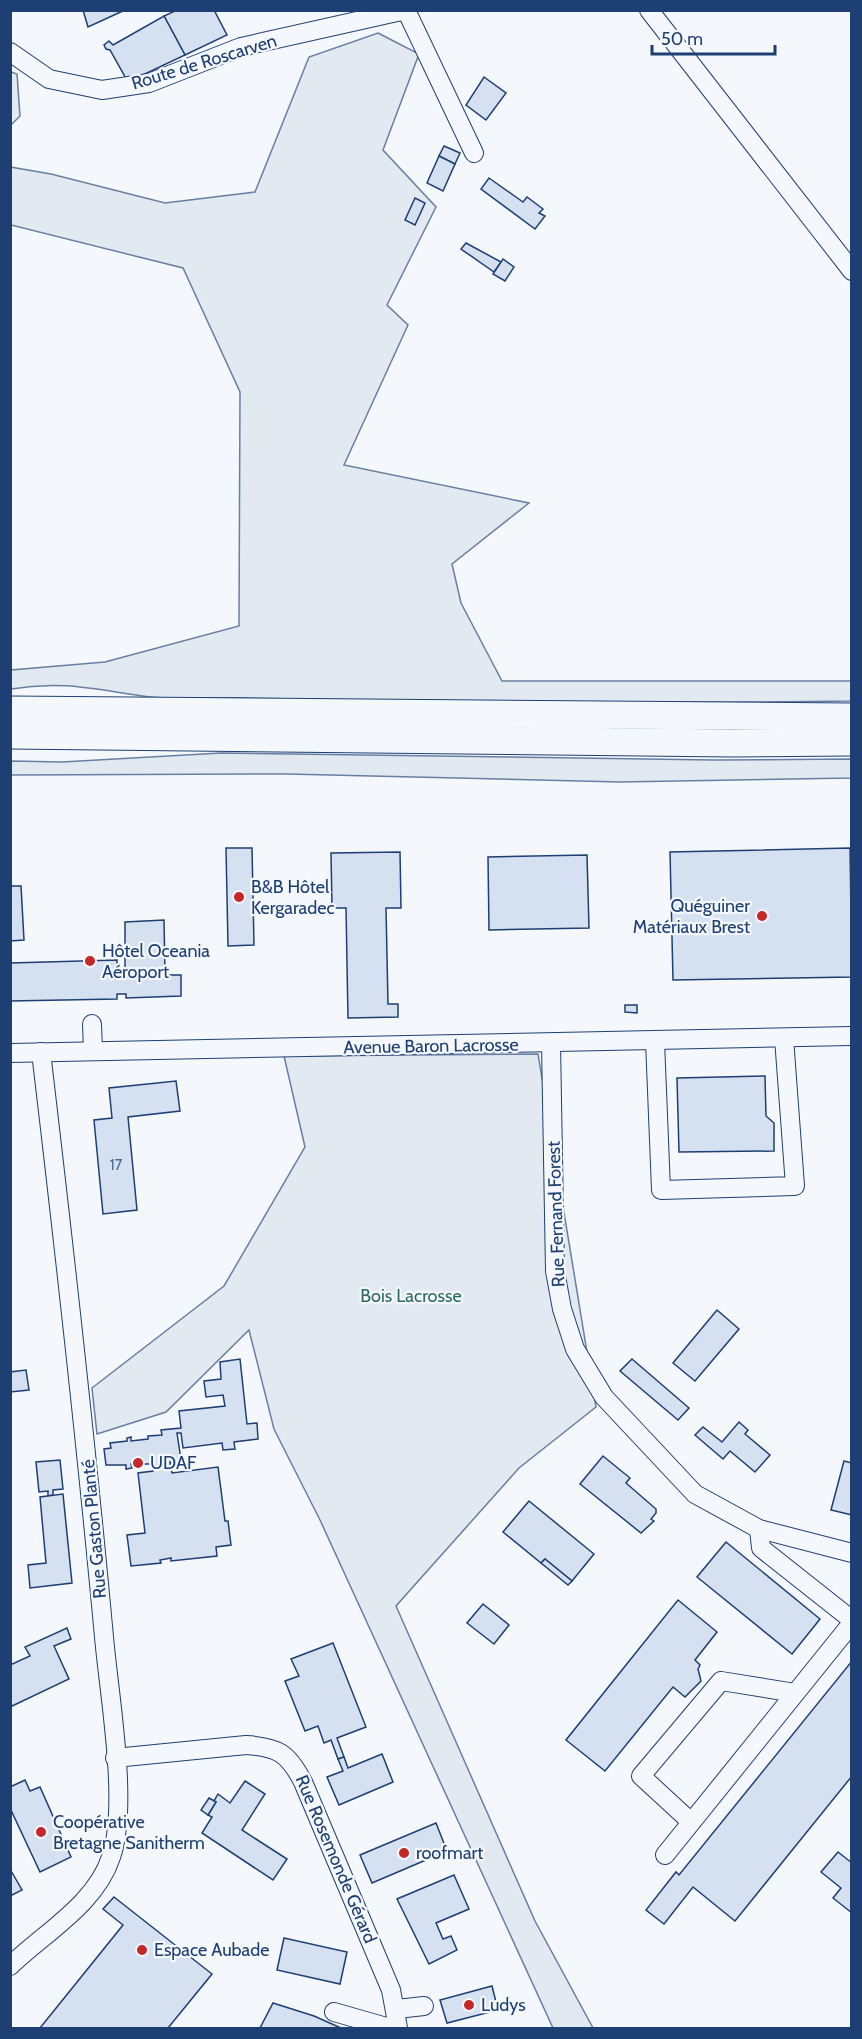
<svg xmlns="http://www.w3.org/2000/svg" width="862" height="2039" font-family="Cabin,sans-serif">
  <style>
    .green { fill: #e3e9f0; stroke: #687fa3; stroke-width: 1.5 }
    .building { fill: #d5e0f0; stroke: #1d3f73; stroke-width: 1.5 }
    .lines { fill: none; stroke-linecap: round; stroke-linejoin: round }
    .minor-casing { stroke: #1d3f73; stroke-width: 20 }
    .highway-casing { stroke: #1d3f73; stroke-width: 29 }
    .minor { stroke: #f4f7fb; stroke-width: 18 }
    .highway { stroke: #f4f7fb; stroke-width: 27 }
    .poi-dot { fill: #c62828; stroke: #f4f7fb; stroke-width: 2 }
    .labels { text-anchor: middle; stroke-width: 4.5; stroke-linejoin: round; paint-order: stroke }
    .number-label { font-size: 15px; fill: #4b6792 }
    .street-label { font-size: 18px; fill: #1d3f73; stroke: #f4f7fb }
    .poi-label { font-size: 18px; fill: #1d3f73; stroke: #f4f7fb; text-anchor: start }
    .park-label { font-size: 18px; fill: #2c6c60; stroke: #f4f7fb }
  </style>
  <rect width="100%" height="100%" fill="#f4f7fb"/>
  <!-- green -->
  <g class="green">
    <path d="M378,33l41,21 -36,96 53,57 -49,98 21,20 -64,140 185,38 -77,61 9,39 41,78h349v20c-202,3 -404,1 -606,-3 -36,-1 -74,3 -109,-3 -47,-7 -78,-14 -125,-6v-19l94,-8 134,-36 1,-234 -57,-124 -172,-43 -1,-58 41,7 114,29 90,-11 54,-135z"/>
    <polygon points="11,72 17,74 20,116 11,125"/>
    <polygon points="221,753 714,760 851,759 852,778 620,782 287,774 11,775 11,761 62,762"/>
    <polygon points="538,1054 596,1407 519,1468 396,1606 535,1921 593,2028 553,2028 320,1520 274,1429 249,1330 166,1412 97,1434 92,1388 224,1286 305,1147 284,1056"/>
  </g>
  <!-- building -->
  <g class="building">
    <polygon points="83,10 125,10 88,27"/>
    <polygon points="177,10 214,10 227,35 185,55 164,16"/>
    <polygon points="164,16 185,55 128,82 110,50 106,49 104,45 109,41 113,45"/>
    <polygon points="484,77 506,93 486,120 466,105"/>
    <polygon points="444,146 460,153 455,164 439,156"/>
    <polygon points="439,156 455,164 443,191 427,183"/>
    <polygon points="489,178 523,202 527,197 543,209 539,213 545,216 535,229 481,189"/>
    <polygon points="415,198 425,203 415,225 405,220"/>
    <polygon points="466,243 501,262 494,272 461,249"/>
    <polygon points="503,259 514,267 505,281 493,274"/>
    <polygon points="226,848 252,848 254,945 228,946"/>
    <polygon points="850,848 852,977 673,980 670,852"/>
    <polygon points="400,852 401,908 386,908 388,1004 398,1004 398,1017 348,1018 346,908 332,908 331,853"/>
    <polygon points="587,855 589,928 489,930 488,857"/>
    <polygon points="10,886 21,886 24,940 10,941"/>
    <polygon points="164,920 165,975 181,975 181,996 126,998 126,994 117,994 117,999 10,1001 10,963 117,960 117,968 125,968 125,922"/>
    <polygon points="625,1005 637,1005 637,1013 625,1012"/>
    <polygon points="765,1076 766,1116 774,1123 774,1151 679,1152 677,1078"/>
    <polygon points="176,1081 180,1111 128,1117 137,1210 103,1214 94,1120 112,1118 109,1088"/>
    <polygon points="717,1310 739,1329 695,1381 673,1363"/>
    <polygon points="240,1359 247,1424 257,1423 258,1439 234,1442 235,1449 223,1450 222,1443 183,1448 181,1433 177,1433 181,1460 176,1464 170,1462 172,1473 218,1467 225,1521 228,1521 231,1545 216,1547 217,1556 171,1561 171,1558 160,1560 161,1563 131,1566 127,1535 145,1533 138,1473 153,1471 152,1464 131,1464 132,1468 126,1469 126,1465 106,1465 104,1449 111,1448 110,1443 127,1441 127,1438 131,1437 131,1441 148,1439 148,1436 162,1435 161,1430 181,1428 179,1411 225,1406 223,1395 206,1397 204,1381 221,1379 220,1362"/>
    <polygon points="632,1359 689,1408 678,1420 620,1371"/>
    <polygon points="26,1370 29,1390 10,1392 10,1372"/>
    <polygon points="739,1422 748,1430 745,1434 770,1455 755,1472 730,1451 723,1459 695,1435 703,1427 722,1442"/>
    <polygon points="603,1456 630,1478 626,1483 656,1509 656,1513 651,1519 654,1521 641,1533 580,1484"/>
    <polygon points="60,1460 63,1489 53,1490 53,1495 48,1496 48,1491 39,1492 36,1462"/>
    <polygon points="844,1461 852,1463 852,1515 831,1510"/>
    <polygon points="63,1494 72,1583 30,1588 28,1565 46,1563 40,1497"/>
    <polygon points="529,1501 594,1554 572,1581 545,1559 541,1563 503,1532"/>
    <polygon points="726,1542 820,1619 792,1654 697,1577"/>
    <polygon points="545,1559 572,1581 568,1585 541,1563"/>
    <polygon points="678,1600 717,1632 695,1660 700,1665 698,1669 701,1681 685,1697 673,1687 605,1771 566,1740"/>
    <polygon points="483,1604 509,1625 494,1644 467,1623"/>
    <polygon points="67,1628 71,1639 54,1646 69,1679 10,1707 10,1665 30,1656 25,1647"/>
    <polygon points="333,1643 366,1727 337,1738 344,1757 338,1759 331,1740 324,1743 318,1726 305,1731 285,1681 299,1676 291,1659"/>
    <polygon points="852,1661 852,1776 735,1921 693,1887 664,1924 646,1910 676,1872 679,1875"/>
    <polygon points="382,1754 393,1782 339,1805 327,1777 343,1771 338,1759 344,1757 348,1768"/>
    <polygon points="25,1780 30,1791 40,1787 71,1857 40,1872 10,1808 10,1787"/>
    <polygon points="245,1781 265,1794 242,1830 287,1859 273,1880 202,1833 212,1817 208,1815 216,1802 214,1801 218,1794 230,1803"/>
    <polygon points="209,1798 216,1802 208,1815 201,1810"/>
    <polygon points="436,1823 447,1851 372,1883 360,1855"/>
    <polygon points="838,1852 852,1863 852,1913 833,1898 841,1888 821,1872"/>
    <polygon points="10,1869 22,1890 10,1896"/>
    <polygon points="454,1875 469,1909 436,1923 443,1939 451,1936 457,1950 429,1964 397,1899"/>
    <polygon points="114,1897 212,1974 168,2028 40,2028 123,1925 103,1909"/>
    <polygon points="284,1938 347,1952 340,1984 277,1970"/>
    <polygon points="492,1986 498,2010 447,2023 440,2000"/>
    <polygon points="273,2003 314,2016 341,2028 260,2028"/>
  </g>
  <g class="lines">
    <!-- minor casing -->
    <g class="minor-casing">
      <g id="minor">
        <polyline points="649,10 852,271"/>
        <polyline points="10,52 49,79 102,90 149,83 241,47 406,10 474,153"/>
        <polyline points="92,1024 93,1051"/>
        <polyline points="655,1041 661,1190 795,1186 784,1038"/>
        <polyline points="551,1044 555,1271 562,1309 575,1349 604,1397 695,1494 759,1529 852,1553"/>
        <polyline points="10,1053 852,1036"/>
        <polyline points="759,1529 761,1548 852,1620"/>
        <path d="M115,1758l131,-13c32,2 42,8 57,37l88,208 7,38"/>
        <polyline points="691,1822 641,1776 721,1681 795,1693"/>
        <polyline points="665,1855 852,1623"/>
        <path d="M10,1966c34,-33 86,-62 101,-109 18,-52 -2,-162 -7,-220 -18,-196 -40,-391 -63,-585"/>
        <polyline points="397,2009 424,2006"/>
        <polyline points="334,2012 390,2028"/>
      </g>
    </g>
    <!-- highway casing -->
    <g class="highway-casing">
      <g id="highway">
        <polyline points="10,710 852,717"/>
        <polyline points="10,735 732,743 852,742"/>
      </g>
    </g>
    <!-- minor -->
    <use href="#minor" class="minor"/>
    <!-- highway -->
    <use href="#highway" class="highway"/>
  </g>
  <!-- markers -->
  <g class="poi-dot">
    <circle cx="239" cy="897" r="6"/>
    <circle cx="762" cy="916" r="6"/>
    <circle cx="90" cy="961" r="6"/>
    <circle cx="138" cy="1463" r="6"/>
    <circle cx="41" cy="1832" r="6"/>
    <circle cx="404" cy="1853" r="6"/>
    <circle cx="142" cy="1950" r="6"/>
    <circle cx="469" cy="2005" r="6"/>
  </g>
  <g class="labels">
    <!-- number labels -->
    <g class="number-label">
      <text x="116" y="1170">17</text>
    </g>
    <!-- street labels -->
    <g class="street-label">
      <text transform="translate(204 62) rotate(-17)" y="6">Route de Roscarven</text>
      <text transform="translate(431 1046) rotate(-1)" y="6">Avenue Baron Lacrosse</text>
      <text transform="translate(556 1214) rotate(-92)" y="6">Rue Fernand Forest</text>
      <text transform="translate(94 1529) rotate(-95)" y="6">Rue Gaston Planté</text>
      <text transform="translate(336 1859) rotate(67)" y="6">Rue Rosemonde Gérard</text>
    </g>
    <!-- poi labels -->
    <g class="poi-label">
      <text x="251" y="893">B&amp;B Hôtel<tspan x="251" dy="21">Kergaradec</tspan></text>
      <text x="750" y="912" text-anchor="end">Quéguiner<tspan x="750" dy="21">Matériaux Brest</tspan></text>
      <text x="102" y="957">Hôtel Oceania<tspan x="102" dy="21">Aéroport</tspan></text>
      <text x="150" y="1469">UDAF</text>
      <text x="53" y="1828">Coopérative<tspan x="53" dy="21">Bretagne Sanitherm</tspan></text>
      <text x="416" y="1859">roofmart</text>
      <text x="154" y="1956">Espace Aubade</text>
      <text x="481" y="2011">Ludys</text>
    </g>
    <!-- park labels -->
    <g class="park-label">
      <text x="411" y="1302">Bois Lacrosse</text>
    </g>
  </g>
  <!-- border -->
  <rect width="862" height="2039" fill="none" stroke="#1d3f73" stroke-width="24"/>
  <!-- scale -->
  <path d="M652 45v9h123v-9" fill="none" stroke="#1d3f73" stroke-width="3"/>
  <text x="661" y="45" font-size="18" fill="#1d3f73" stroke="#f4f7fb" stroke-width="4.5" paint-order="stroke">50 m</text>
</svg>
